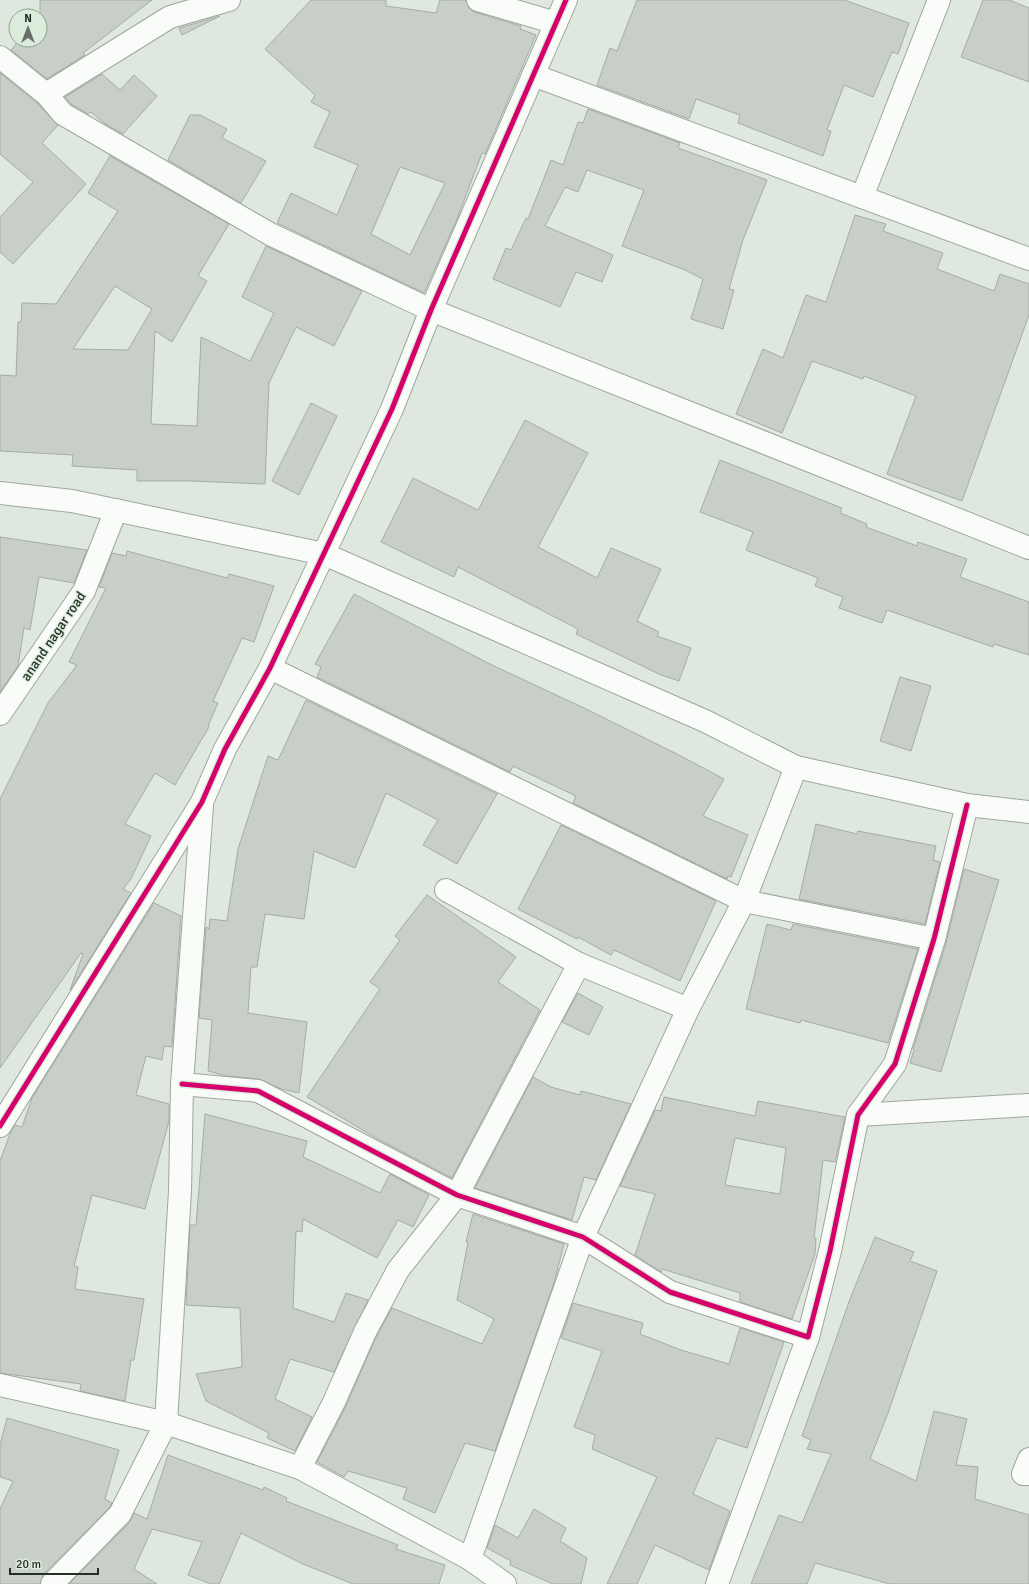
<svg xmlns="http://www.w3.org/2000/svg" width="1029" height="1584" font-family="Signika,sans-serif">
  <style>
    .building { fill: #c8cfc8; stroke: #a5aca5; fill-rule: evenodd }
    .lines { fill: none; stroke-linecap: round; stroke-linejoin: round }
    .street-casing { stroke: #9fa69f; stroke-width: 24 }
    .street { stroke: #fafcfa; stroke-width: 22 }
    .cycleway-casing { stroke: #dbecdb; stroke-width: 8 }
    .cycleway { stroke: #d6006c; stroke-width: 5 }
    .labels { text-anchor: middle; stroke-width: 3; stroke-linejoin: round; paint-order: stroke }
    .street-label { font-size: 14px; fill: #272d27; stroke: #dbecdb }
  </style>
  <rect width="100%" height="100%" fill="#dfe8df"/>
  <!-- building -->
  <g class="building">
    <polygon points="40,0 152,0 83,53 85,55 47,79 11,50 19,40 40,40"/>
    <path d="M311,0h75v6l50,7 4,-13h26l3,8 5,4 47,14 -1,3 16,6 -51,119 -3,-1 -25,66 -33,74 -147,-70 14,-30 46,22 21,-50 -44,-18 16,-35 -19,-10 4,-7 -50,-46zM400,167l45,16 -35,72 -39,-21z"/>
    <polygon points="637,0 844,0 909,23 898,54 892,52 873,97 844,85 827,130 831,131 823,156 738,123 740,115 696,99 689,119 597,85 610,48 617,51"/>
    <polygon points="983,0 1009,0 1029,8 1029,82 961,57"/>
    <polygon points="220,16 182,35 179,28"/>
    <polygon points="0,73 37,103 58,125 42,143 86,184 13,264 0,252 0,217 33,182 0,154"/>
    <polygon points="102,74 120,90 134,75 157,96 123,134 104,123 91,112 88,114 71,104 65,97"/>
    <polygon points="588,109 680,143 678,148 767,180 743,240 729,289 734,290 723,329 691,319 703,279 685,270 622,246 644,190 587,170 578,192 565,187 545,226 613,255 602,282 576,272 560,307 493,279 506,248 511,250 526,218 528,219 551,160 563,165 578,122 583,123"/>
    <polygon points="190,115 200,115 227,129 222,138 266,161 241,203 168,160"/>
    <path d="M110,156l119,68 -31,52 9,5 -35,61 -17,-11 -4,93 46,2 4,-89 49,24 24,-48 -32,-16 24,-51 96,45 -28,55 -38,-19 -27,56 -4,101 -74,-3h-54v-11l-65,-4 1,-11 -73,-4v-76l16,1 2,-54h3l1,-19 34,1 62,-93 -30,-18zM115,286l37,23 -24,41 -55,-1z"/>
    <polygon points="855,215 886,224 883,231 943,253 937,269 994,291 1000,274 1029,284 1029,315 962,501 887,474 916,396 864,376 863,379 812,361 782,433 736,414 763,349 783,358 806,295 826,302"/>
    <polygon points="311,403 337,416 299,495 272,481"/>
    <polygon points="525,420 588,453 538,547 597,578 611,548 661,569 637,621 659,632 657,636 691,648 679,681 661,675 576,634 578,629 458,567 454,577 381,542 413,478 478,510"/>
    <polygon points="720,460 842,508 840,513 867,524 866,527 917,546 918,542 967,559 960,577 1029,602 1029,655 994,644 993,647 887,610 882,623 839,608 843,597 815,586 818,578 746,550 753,532 700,512"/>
    <polygon points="0,537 87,550 74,583 39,577 30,630 24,628 18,666 0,692"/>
    <polygon points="127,551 227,578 229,574 274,586 254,642 242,638 213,701 218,703 208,726 209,727 175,785 155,773 125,824 151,836 131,879 123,889 131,893 70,990 83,954 81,953 0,1068 0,799 48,703 77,665 69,662 106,588 99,587 112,553 126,556"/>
    <polygon points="354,594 492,665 586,709 677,754 724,779 703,816 748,835 731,877 728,876 727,879 573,803 576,796 513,766 510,772 317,677 321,667 315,664"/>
    <polygon points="900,677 931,686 911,751 880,741"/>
    <polygon points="306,700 497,794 457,864 423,845 438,820 386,793 355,868 314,851 304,919 265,914 257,967 251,967 248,1013 307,1022 299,1093 281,1089 259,1079 226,1076 208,1071 212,1020 199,1018 206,927 209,929 210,919 227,921 238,849 268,756 278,760"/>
    <polygon points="816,824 857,834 858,831 936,846 933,860 940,862 925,924 799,899"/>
    <polygon points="561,825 716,901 680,981 614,950 611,955 578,937 577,939 518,909"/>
    <polygon points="964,869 999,880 941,1072 910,1063 914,1050 913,1049 946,943"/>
    <polygon points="427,895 516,957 498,982 540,1010 452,1178 376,1138 307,1097 380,989 370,982 400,940 395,936"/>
    <polygon points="154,903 181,916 172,1047 164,1046 162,1060 146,1056 136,1095 169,1104 169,1121 145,1209 92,1195 74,1266 78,1267 75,1289 144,1299 134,1360 131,1360 125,1401 80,1391 81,1384 0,1373 0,1161 11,1131 15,1125 22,1127 32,1098"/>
    <polygon points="767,924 791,930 793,924 918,949 888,1043 801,1020 800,1023 746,1009"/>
    <polygon points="578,993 603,1007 589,1035 562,1022"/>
    <polygon points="533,1077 551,1087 580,1095 581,1091 631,1104 596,1180 584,1177 572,1220 475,1188"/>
    <path d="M664,1097l91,19 3,-15 87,16 -10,45 -12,-2 -9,78h2l-1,16 -23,65 -52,-17v-9l-78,-24 -1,3 -26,-17 20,-61 -35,-8 35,-76 6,1zM735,1138l51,10 -6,46 -55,-9z"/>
    <polygon points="205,1114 307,1141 303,1157 380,1193 390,1174 429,1195 413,1227 398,1220 377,1258 303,1219 302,1232 296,1231 293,1308 334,1322 346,1293 368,1300 334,1372 290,1359 275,1399 312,1417 295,1451 267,1438 269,1433 206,1401 196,1374 242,1367 240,1308 186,1305 190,1225 196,1225"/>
    <polygon points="473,1214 564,1244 554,1283 495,1451 465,1443 435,1513 403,1499 407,1488 348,1471 344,1477 317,1462 345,1408 376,1337 392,1308 482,1344 494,1319 457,1300 468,1242 466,1242"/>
    <polygon points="875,1237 914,1252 910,1261 937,1271 888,1413 870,1459 916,1481 934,1411 967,1419 956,1465 978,1467 975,1499 1029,1515 1029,1584 890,1584 815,1563 807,1584 751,1584 779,1515 802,1523 831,1454 807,1449 811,1440 802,1436 850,1299"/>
    <polygon points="573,1303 643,1323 640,1334 681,1350 729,1364 740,1328 784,1342 747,1448 717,1438 693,1494 730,1511 709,1570 655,1545 637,1584 607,1584 657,1477 592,1449 595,1435 574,1427 602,1351 561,1338"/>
    <polygon points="7,1418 119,1450 105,1499 112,1503 110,1507 43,1575 40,1584 0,1584 0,1509 13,1481 0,1477 0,1445"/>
    <polygon points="168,1455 263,1490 264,1487 287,1498 286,1501 398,1545 396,1549 445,1565 439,1584 353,1584 303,1564 241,1533 219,1584 211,1584 188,1575 202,1542 152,1529 134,1569 157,1584 69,1584 129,1523 134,1513 147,1519"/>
    <polygon points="534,1509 566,1528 560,1541 587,1558 581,1584 553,1584 510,1565 511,1561 487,1548 495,1525 518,1538"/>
  </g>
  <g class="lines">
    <!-- street casing -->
    <g class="street-casing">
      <g id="street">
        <polyline points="478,0 556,23"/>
        <polyline points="0,57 46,94 63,114 270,234 431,310 1029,548"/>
        <polyline points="533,75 1029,259"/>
        <polyline points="46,94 170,17 229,0"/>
        <polyline points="862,197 939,0"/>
        <polyline points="0,493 72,501 324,554 705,721 796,767 967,805 1029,812"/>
        <polyline points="270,668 744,901 934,939"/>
        <polyline points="0,714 84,591 116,510"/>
        <polyline points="446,890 579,964 688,1009"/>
        <polyline points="182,1084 258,1091 457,1195 583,1237 670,1292 808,1337 830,1251 858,1115 895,1064 934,939 967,805"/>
        <polyline points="858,1115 1029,1105"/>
        <polyline points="0,1126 202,802 225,749 270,668 392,409 431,310 566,0"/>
        <polyline points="0,1385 166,1423 300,1468 470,1559 505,1584"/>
        <polyline points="1029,1459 1023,1474 1029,1474"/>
        <polyline points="300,1468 334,1402 365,1332 398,1270 457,1195 579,964"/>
        <polyline points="470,1559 583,1237 688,1009 744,901 796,767"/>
        <polyline points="52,1584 120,1514 166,1423 180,1191 182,1084 202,805"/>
        <polyline points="717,1584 808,1337"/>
      </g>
    </g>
    <!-- street -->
    <use href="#street" class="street"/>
    <!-- cycleway casing -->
    <g class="cycleway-casing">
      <g id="cycleway">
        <polyline points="182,1084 258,1091 457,1195 583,1237 670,1292 808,1337 830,1251 858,1115 895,1064 934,939 967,805"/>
        <polyline points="0,1126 202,802 225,749 270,668 392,409 431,310 566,0"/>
      </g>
    </g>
    <!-- cycleway -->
    <use href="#cycleway" class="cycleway"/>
  </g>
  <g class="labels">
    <!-- street labels -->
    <g class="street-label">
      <text transform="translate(53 636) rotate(-56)" y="5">anand nagar road</text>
    </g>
  </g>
  <!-- north arrow -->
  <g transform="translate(28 28)"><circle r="19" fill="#dbecdb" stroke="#93a093"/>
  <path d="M0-3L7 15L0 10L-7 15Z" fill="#676e67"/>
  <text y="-6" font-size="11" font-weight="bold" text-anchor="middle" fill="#272d27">N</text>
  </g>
  <!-- scale -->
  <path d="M10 1568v6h88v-6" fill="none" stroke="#272d27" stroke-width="2"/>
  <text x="16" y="1568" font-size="12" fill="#272d27" stroke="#dbecdb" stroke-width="3" paint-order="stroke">20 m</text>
</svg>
